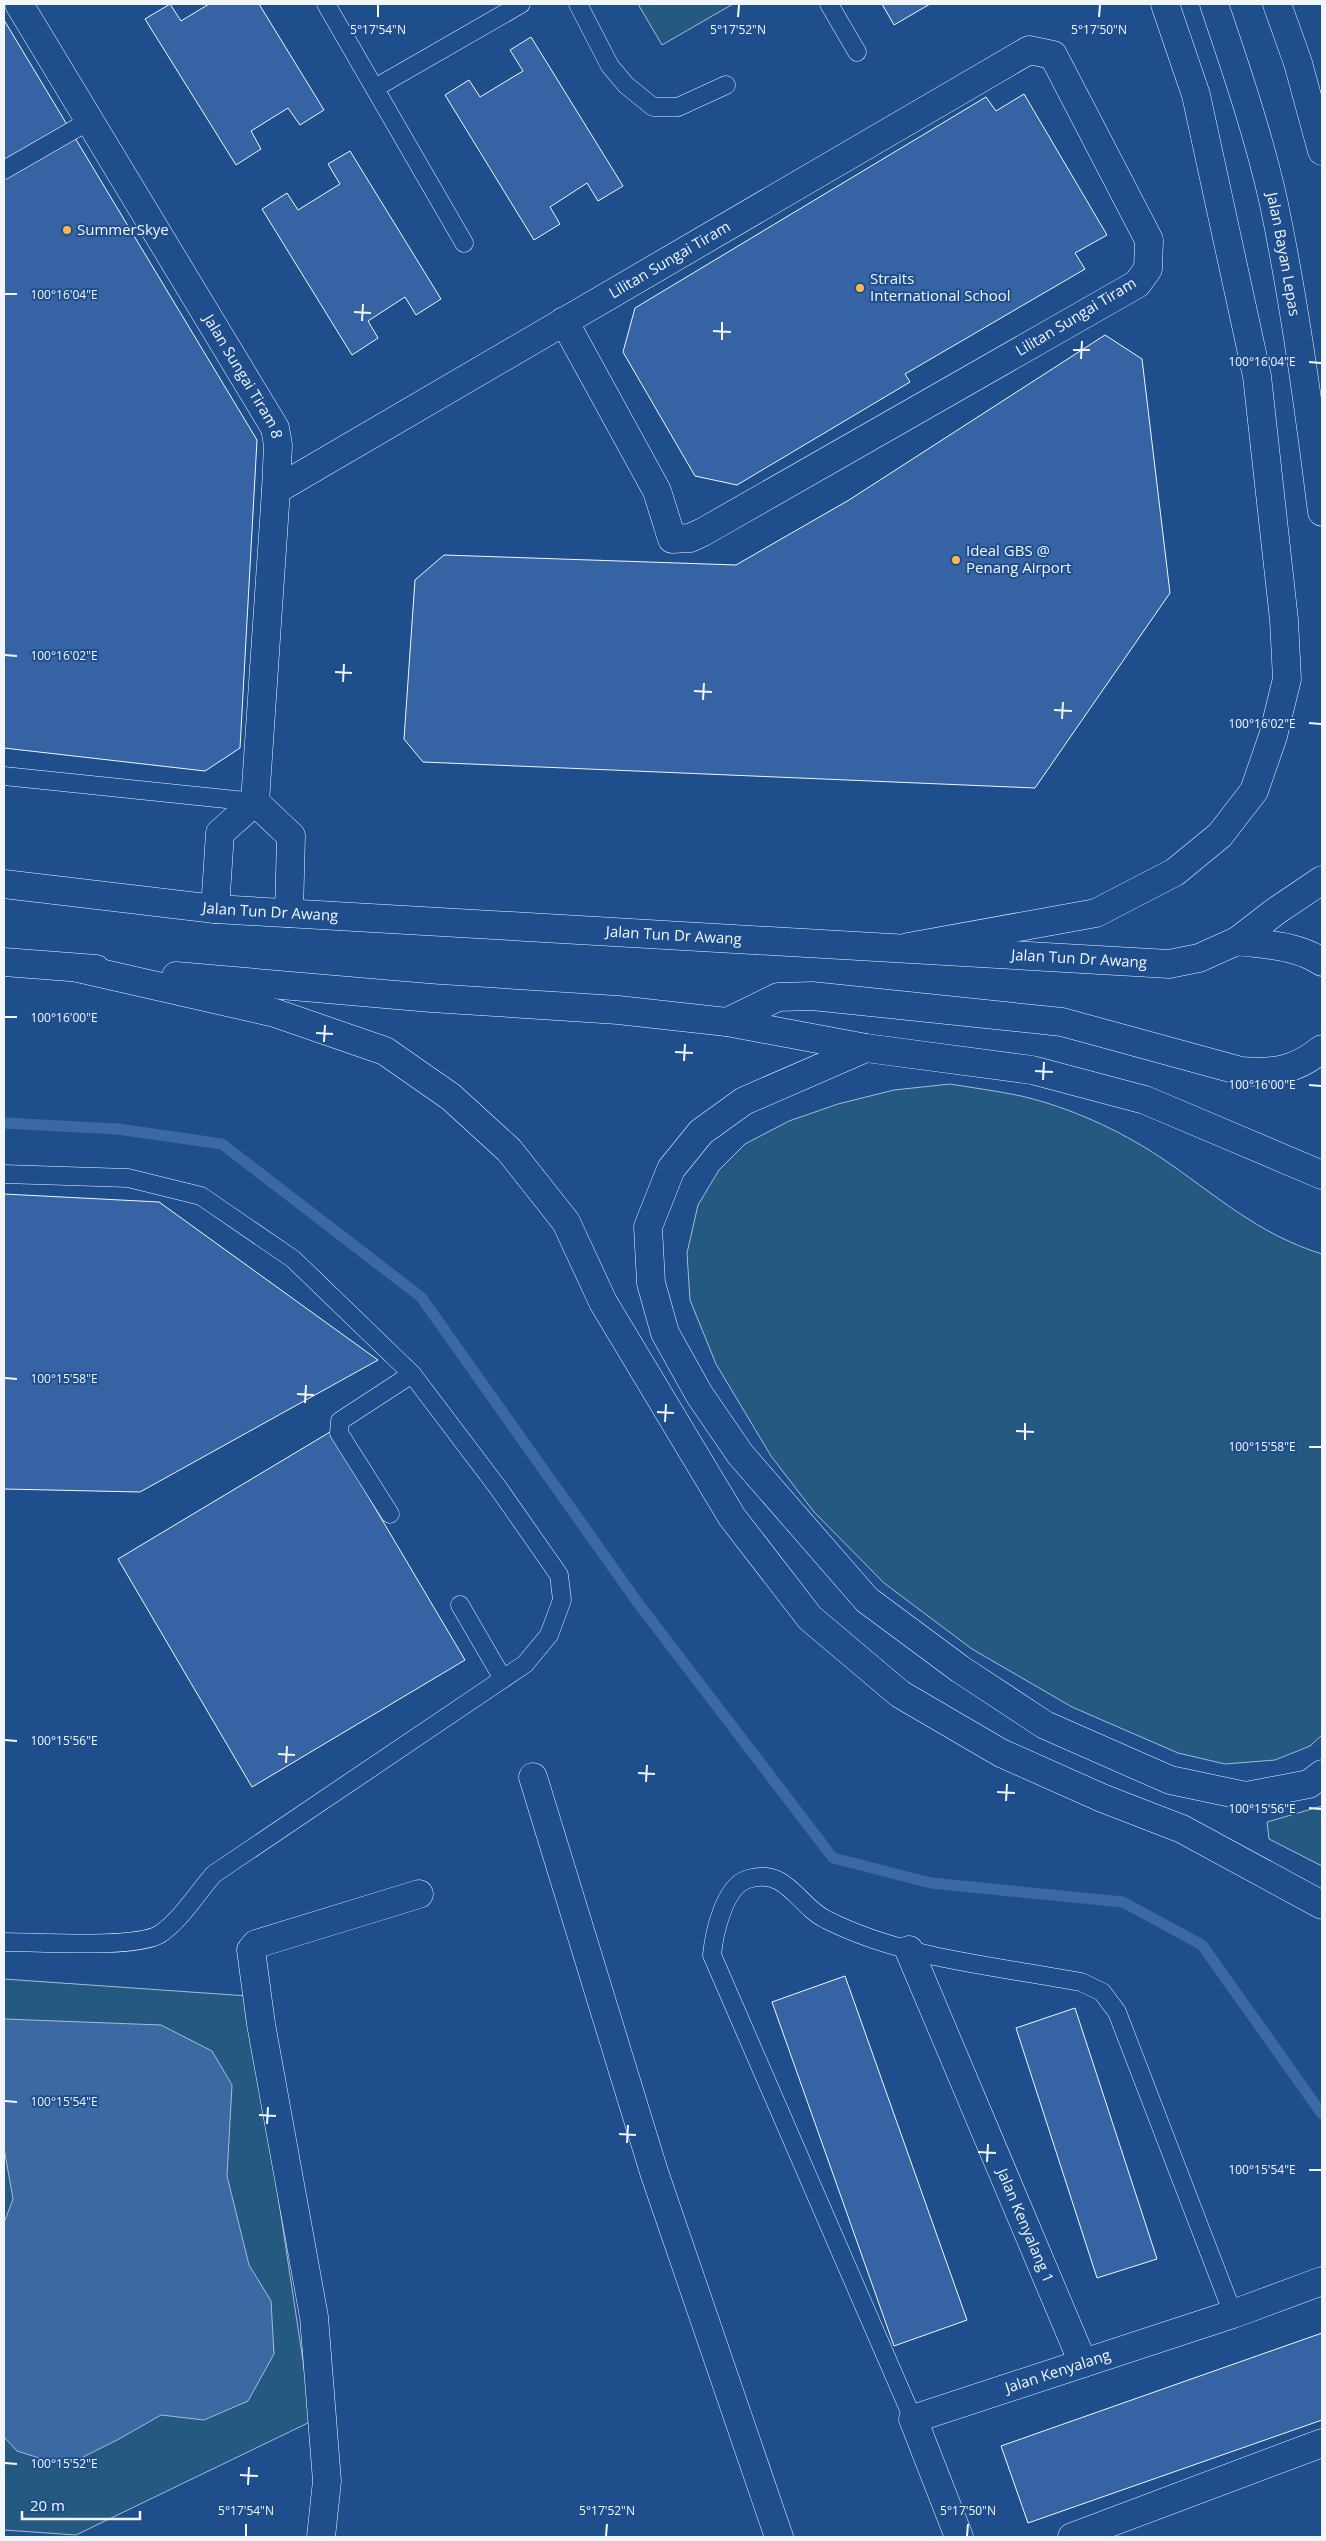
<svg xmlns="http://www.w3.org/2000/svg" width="1326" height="2541" font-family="'Open Sans',sans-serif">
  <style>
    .green { fill: #245a82; stroke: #a8bbd7 }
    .water { fill: #3b69a3; stroke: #a8bbd7 }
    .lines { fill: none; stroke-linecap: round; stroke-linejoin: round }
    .stream { stroke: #3b69a3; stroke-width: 11 }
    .building { fill: #3563a3; stroke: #f2f6ff }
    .lane-casing { stroke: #f2f6ff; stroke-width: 19 }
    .street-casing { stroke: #f2f6ff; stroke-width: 29 }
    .primary-casing { stroke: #f2f6ff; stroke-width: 29 }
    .highway-casing { stroke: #f2f6ff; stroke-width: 29 }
    .lane { stroke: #1f4e8c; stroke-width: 18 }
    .street { stroke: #1f4e8c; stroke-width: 28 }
    .primary { stroke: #1f4e8c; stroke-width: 28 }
    .highway { stroke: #1f4e8c; stroke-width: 28 }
    .ticks { fill: none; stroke: #f2f6ff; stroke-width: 2 }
    .poi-dot { fill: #ffb74d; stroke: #1f4e8c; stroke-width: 2 }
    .labels { text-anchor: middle; stroke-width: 4; stroke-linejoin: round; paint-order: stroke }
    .poi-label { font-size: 15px; fill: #f2f6ff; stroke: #1f4e8c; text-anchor: start }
    .street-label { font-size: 15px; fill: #f2f6ff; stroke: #1f4e8c }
    .ticks-label { font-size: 12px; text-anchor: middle; fill: #f2f6ff; stroke: #1f4e8c; stroke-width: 4; stroke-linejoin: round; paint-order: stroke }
  </style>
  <rect width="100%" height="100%" fill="#1f4e8c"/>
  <!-- green -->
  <g class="green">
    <polygon points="638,4 733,4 662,45"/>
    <path d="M950,1084c24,4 48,7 71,12 48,11 98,34 139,61 55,37 97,77 162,97v481l-12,11 -35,14 -50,4 -47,-11 -106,-46 -100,-58 -88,-66 -70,-71 -43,-56 -55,-92 -26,-64 -3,-47 11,-48 21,-35 26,-26 44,-23 49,-17 56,-14z"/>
    <polygon points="1322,1806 1322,1866 1269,1839 1267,1822"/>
    <polygon points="4,1979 248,1996 312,2421 76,2535 4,2530"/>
  </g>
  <!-- water -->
  <polygon class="water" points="4,2019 161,2025 212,2051 232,2085 227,2176 249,2265 271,2301 274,2354 248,2401 204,2420 161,2415 119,2439 65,2466 17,2451 4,2437 4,2223 13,2199 4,2148"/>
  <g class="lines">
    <!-- stream -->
    <polyline class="stream" points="4,1123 118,1129 222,1144 421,1297 638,1603 833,1858 931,1883 1123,1902 1202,1945 1322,2114"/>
  </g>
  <!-- building -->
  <g class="building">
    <polygon points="170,4 181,21 209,4 259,4 324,110 300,125 288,108 251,131 261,149 236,165 145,19"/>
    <polygon points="882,4 930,4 894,25"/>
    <polygon points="4,20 257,440 240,748 205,771 4,748"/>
    <polygon points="531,37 623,186 598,201 587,183 550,207 560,224 534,240 445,95 469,80 480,97 523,71 510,50"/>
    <polygon points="1024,94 1107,235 1075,253 1085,269 905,374 910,382 737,485 695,476 623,352 635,308 986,97 996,111"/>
    <polygon points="350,151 441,299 416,315 405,297 368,321 378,338 352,355 262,209 287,193 298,210 340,184 328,164"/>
    <polygon points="1105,335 1142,359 1170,593 1035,788 423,762 404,739 415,580 444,555 736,565 849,500"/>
    <polygon points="4,1194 159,1202 378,1360 140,1492 4,1489"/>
    <polygon points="330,1432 465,1660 252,1787 118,1559"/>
    <polygon points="845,1976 967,2320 894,2346 772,2002"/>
    <polygon points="1075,2008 1157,2259 1097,2278 1016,2028"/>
    <polygon points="1322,2333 1322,2420 1028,2523 1001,2446"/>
  </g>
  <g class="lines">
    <!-- lane casing -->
    <g class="lane-casing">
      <g id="lane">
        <polyline points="326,4 464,243"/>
        <polyline points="578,4 610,66 626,85 653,107 678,107 726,85"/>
        <polyline points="829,4 857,52"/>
        <polyline points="375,88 521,4"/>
        <polyline points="4,170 89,121"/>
        <polyline points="4,776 255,802"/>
        <path d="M4,1174l124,4 73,18 92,63 119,115 87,115 60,86 3,25 -13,35 -24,29 -311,210c-17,19 -33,46 -54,60 -23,15 -124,8 -156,8"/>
        <polyline points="390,1514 339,1433 340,1421 412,1374"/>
        <polyline points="460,1605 503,1679"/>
        <path d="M913,2419l-201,-464c2,-21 12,-69 36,-76 40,-12 49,27 79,41 78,39 169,46 254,62l21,10 15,20 116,302"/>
      </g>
    </g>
    <!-- street casing -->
    <g class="street-casing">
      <g id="street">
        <path id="s1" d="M19,4l256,424 3,17 -2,45 -21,312 -35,31 -5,76"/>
        <path id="s2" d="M276,490l753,-440 24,5 96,185 -1,29 -11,15 -434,248 -13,6 -18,1 -15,-48 -93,-170"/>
        <polyline points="255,802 291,836 289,913"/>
        <polyline points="533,1777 654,2172 779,2537"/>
        <path id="s3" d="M909,1950l174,413"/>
        <polyline points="321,2537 327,2481 314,2317 261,2024 251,1950 256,1944 419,1894"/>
        <path id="s4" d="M959,2537l-46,-118 320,-105 89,-33"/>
        <polyline points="1072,2537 1322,2443"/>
      </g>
    </g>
    <!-- primary casing -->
    <g class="primary-casing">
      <g id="primary">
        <path id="s5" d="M4,884l211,25 954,55 30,-6 38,-17 39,-30 46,-31"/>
        <path d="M1237,941c30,4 60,4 85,21"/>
        <polyline points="4,962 96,969"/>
        <polyline points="78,968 275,1013 385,1051 451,1097 509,1150 566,1222 603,1302 732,1517 810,1618 900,1694 1001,1753 1102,1798 1182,1829 1322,1905"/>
        <polyline points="176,976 431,998 618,1010 727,1022 866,1048 1032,1070 1145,1100 1322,1175"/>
        <path d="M727,1022l51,-25 34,-1 250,26 179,49c33,3 55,-1 81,-22"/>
      </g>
    </g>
    <!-- highway casing -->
    <g class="highway-casing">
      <g id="highway">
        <path id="s6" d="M1214,4c22,65 45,132 60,200 21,102 35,205 48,308"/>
        <polyline points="1277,4 1298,63 1322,151"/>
        <polyline points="908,947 1096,913 1175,872 1220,835 1254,791 1273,736 1287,679 1284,620 1257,376 1196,95 1165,4"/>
        <polyline points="866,1048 744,1101 701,1132 671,1169 648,1227 651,1283 665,1333 699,1394 740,1454 867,1600 960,1669 1045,1725 1170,1780 1246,1796 1309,1784 1322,1774"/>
      </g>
    </g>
    <!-- lane -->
    <use href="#lane" class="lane"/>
    <!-- street -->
    <use href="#street" class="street"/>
    <!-- primary -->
    <use href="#primary" class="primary"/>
    <!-- highway -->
    <use href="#highway" class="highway"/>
  </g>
  <!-- ticks -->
  <path class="ticks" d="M378,17v-12M738,17l1,-12M1099,17l1,-12M5,294h12M354,312l17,1M362,321l1,-17M713,331l18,1M722,340v-18M1073,350h17M1081,359l1,-18M1309,362l12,1M5,655l12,1M335,672l17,1M343,682l1,-18M694,691l18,1M703,700l1,-17M1054,710l18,1M1062,719l1,-17M1309,723l12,1M5,1017h12M316,1033l17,1M324,1042l1,-17M675,1052l18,1M684,1061l1,-17M1035,1071l18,1M1043,1080l1,-18M1309,1085l12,1M5,1378l12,1M297,1394l17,1M305,1403l1,-18M657,1412l17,1M665,1422l1,-18M1016,1431l18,1M1025,1440v-17M1309,1447h12M5,1740l12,1M278,1754l17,1M286,1763l1,-17M638,1773l17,1M646,1782l1,-17M997,1792l18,1M1006,1801l1,-17M1309,1808l12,1M5,2101l12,1M259,2115l17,1M267,2124l1,-17M619,2134l17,1M627,2143l1,-18M978,2152l18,1M987,2162l1,-18M1309,2170h12M5,2463l12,1M240,2475l18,1M248,2485l1,-18M246,2536v-12M606,2536l1,-12M967,2536l1,-12"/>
  <!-- markers -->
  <g class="poi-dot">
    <circle cx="67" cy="230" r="5"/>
    <circle cx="860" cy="288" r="5"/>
    <circle cx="956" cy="560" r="5"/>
  </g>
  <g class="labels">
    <!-- poi labels -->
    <g class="poi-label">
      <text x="77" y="235">SummerSkye</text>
      <text x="870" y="284">Straits<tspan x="870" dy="17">International School</tspan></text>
      <text x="966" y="556">Ideal GBS @<tspan x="966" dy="17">Penang Airport</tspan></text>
    </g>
    <!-- street labels -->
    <g class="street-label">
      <text dy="5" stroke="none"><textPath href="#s6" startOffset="260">Jalan Bayan Lepas</textPath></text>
      <text dy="5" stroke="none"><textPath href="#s2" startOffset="456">Lilitan Sungai Tiram</textPath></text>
      <text transform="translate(1076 317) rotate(-31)" y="5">Lilitan Sungai Tiram</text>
      <text dy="5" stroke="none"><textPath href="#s1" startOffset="435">Jalan Sungai Tiram 8</textPath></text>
      <text dy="5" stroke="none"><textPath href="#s5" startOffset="268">Jalan Tun Dr Awang</textPath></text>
      <text dy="5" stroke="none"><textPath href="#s5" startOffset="672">Jalan Tun Dr Awang</textPath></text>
      <text dy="5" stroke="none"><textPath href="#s5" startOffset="1078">Jalan Tun Dr Awang</textPath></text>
      <text dy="5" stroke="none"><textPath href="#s3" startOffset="299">Jalan Kenyalang 1</textPath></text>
      <text dy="5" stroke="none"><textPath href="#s4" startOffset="279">Jalan Kenyalang</textPath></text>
    </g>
  </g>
  <g class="ticks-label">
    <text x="378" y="34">5°17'54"N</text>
    <text x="738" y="34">5°17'52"N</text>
    <text x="1099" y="34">5°17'50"N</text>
    <text x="64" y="299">100°16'04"E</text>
    <text x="1262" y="366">100°16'04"E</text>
    <text x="64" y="660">100°16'02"E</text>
    <text x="1262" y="728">100°16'02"E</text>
    <text x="64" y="1022">100°16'00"E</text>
    <text x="1262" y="1089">100°16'00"E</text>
    <text x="64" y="1383">100°15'58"E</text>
    <text x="1262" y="1451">100°15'58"E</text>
    <text x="64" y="1745">100°15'56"E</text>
    <text x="1262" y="1813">100°15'56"E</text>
    <text x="64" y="2106">100°15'54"E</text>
    <text x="1262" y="2174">100°15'54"E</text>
    <text x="64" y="2468">100°15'52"E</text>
    <text x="246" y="2515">5°17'54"N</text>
    <text x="607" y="2515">5°17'52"N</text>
    <text x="968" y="2515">5°17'50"N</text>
  </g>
  <!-- border -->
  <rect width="1326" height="2541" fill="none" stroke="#f2f6ff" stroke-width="10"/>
  <!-- scale -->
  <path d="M22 2511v8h118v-8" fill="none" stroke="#f2f6ff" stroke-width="2.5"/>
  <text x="30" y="2511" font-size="15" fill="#f2f6ff" stroke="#1f4e8c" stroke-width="4" paint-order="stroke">20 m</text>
</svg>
